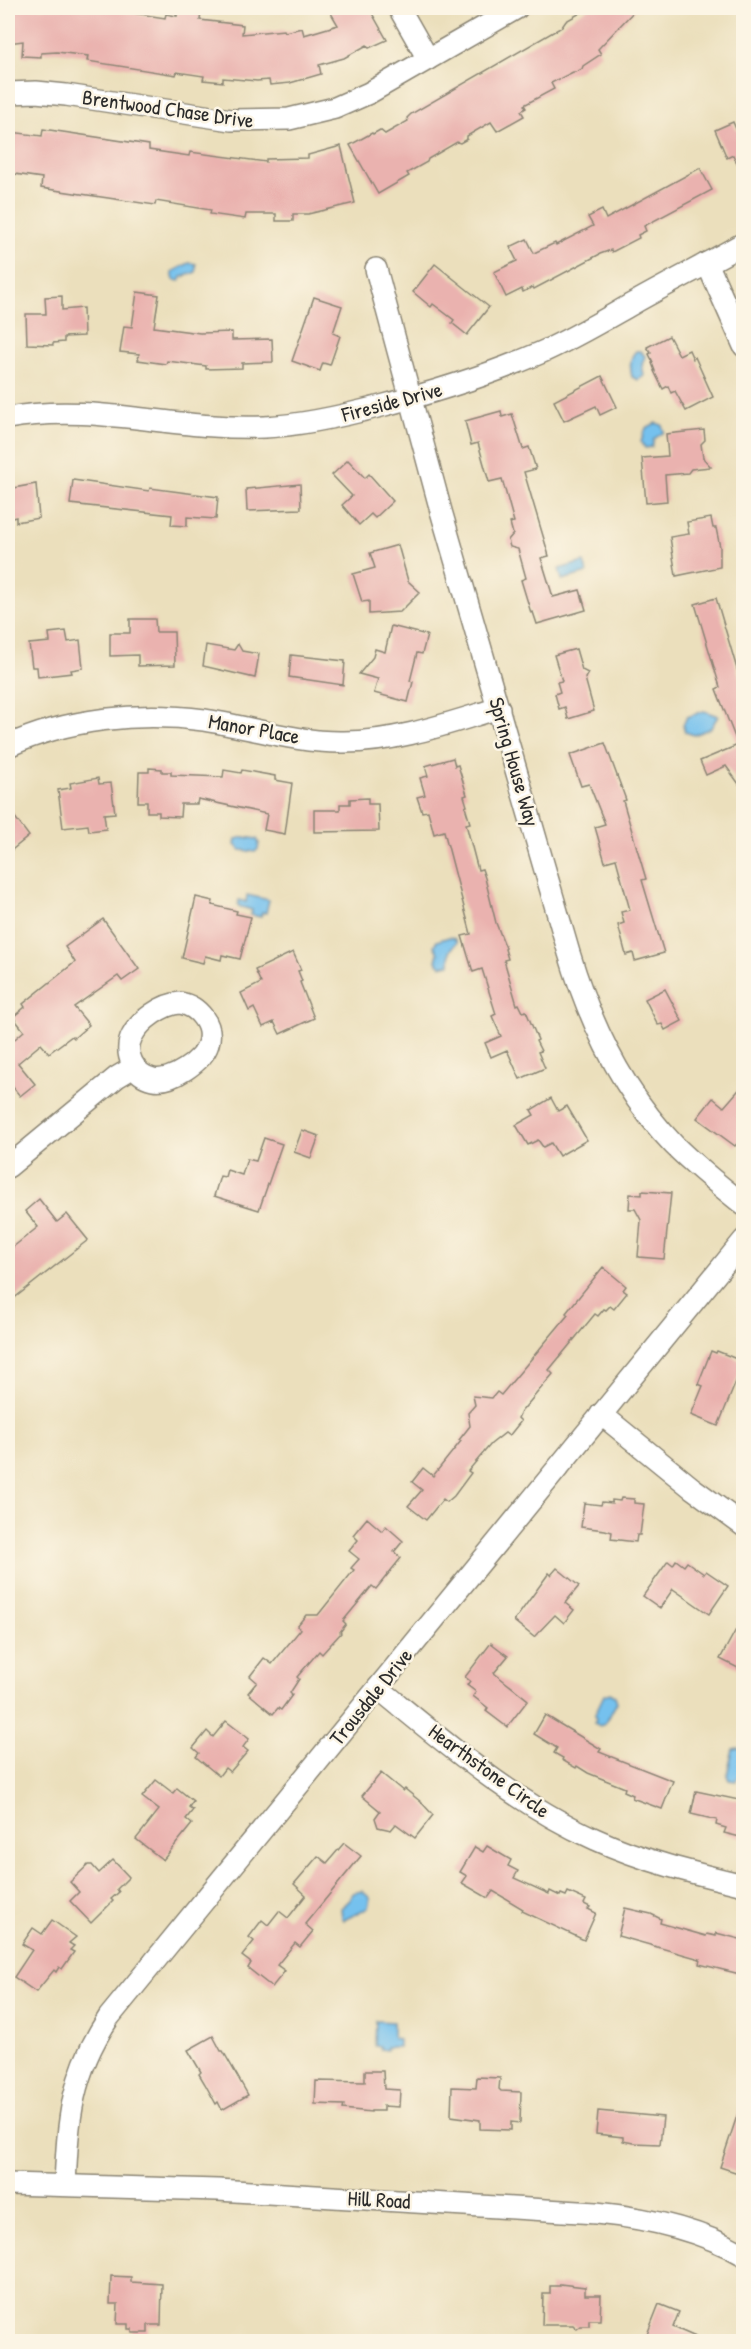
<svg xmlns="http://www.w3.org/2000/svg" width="751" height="2349" font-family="'Patrick Hand',sans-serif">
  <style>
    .water { fill: #74c1ee; stroke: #50768c; stroke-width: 1.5 }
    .building { fill: #eab2af }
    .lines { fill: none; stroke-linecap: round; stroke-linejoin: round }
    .minor-casing { stroke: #8b8574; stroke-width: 24 }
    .minor { stroke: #fff; stroke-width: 21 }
    .labels { text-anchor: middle; stroke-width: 5; stroke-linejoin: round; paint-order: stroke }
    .street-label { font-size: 21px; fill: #2b2b2b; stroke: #fcf5e5 }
  </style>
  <rect width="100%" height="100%" fill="#fcf5e5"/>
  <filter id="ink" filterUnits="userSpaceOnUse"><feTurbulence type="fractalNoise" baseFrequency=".0167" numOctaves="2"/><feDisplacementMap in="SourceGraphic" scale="12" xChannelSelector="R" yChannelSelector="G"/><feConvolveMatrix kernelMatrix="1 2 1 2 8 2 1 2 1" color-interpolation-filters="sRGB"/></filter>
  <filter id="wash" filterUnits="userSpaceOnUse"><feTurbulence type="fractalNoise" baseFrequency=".008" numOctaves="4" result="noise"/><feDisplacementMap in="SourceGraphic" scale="24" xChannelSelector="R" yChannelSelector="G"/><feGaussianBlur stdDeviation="1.35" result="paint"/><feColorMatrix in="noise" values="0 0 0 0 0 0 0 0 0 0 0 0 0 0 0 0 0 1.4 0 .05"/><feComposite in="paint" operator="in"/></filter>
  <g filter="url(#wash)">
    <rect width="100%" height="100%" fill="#ebdfbc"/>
    <!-- water -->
    <g class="water">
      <polygon points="189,263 196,264 196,272 182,277 180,281 174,280 172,272"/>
      <path d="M636,351h4l5,5 -3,9 2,11 -6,4 -6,-3c-2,-10 -3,-19 4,-26z"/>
      <polygon points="656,423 662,425 664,432 654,439 652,447 645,448 641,442 646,428"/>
      <polygon points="584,562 587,573 562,580 559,569"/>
      <polygon points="704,711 718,716 711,728 694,735 685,732 683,725 687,717"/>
      <polygon points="244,837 257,839 259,843 258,849 255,852 241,850 235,845 236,839"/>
      <polygon points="247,895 269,900 266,913 262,912 261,917 251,915 252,910 238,906 239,900 246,902"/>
      <polygon points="449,937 454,938 457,942 450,951 450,964 441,966 436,961 438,953 434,945 437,941"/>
      <polygon points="610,1693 615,1696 617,1702 607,1721 600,1726 594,1723 596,1719 595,1714 604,1695"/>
      <polygon points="738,1748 743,1750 740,1778 737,1778 736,1781 729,1780 727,1775 733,1749"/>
      <polygon points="362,1891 370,1898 368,1908 344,1920 342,1918 341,1908 349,1901 353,1893"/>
      <polygon points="376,2021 393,2022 393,2038 399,2039 399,2047 387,2047 387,2050 380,2049 380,2046 375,2046"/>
    </g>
    <g id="blocks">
      <!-- building -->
      <g class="building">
        <polygon points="8,8 100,8 165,18 166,14 177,16 178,9 201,12 200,20 243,25 242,34 284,30 285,32 302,28 304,35 338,25 328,8 369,8 387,40 369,48 367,45 344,58 319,65 321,74 290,83 270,85 269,80 257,81 223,78 223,82 203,80 204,76 177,72 176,75 87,61 88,56 57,52 41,53 41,57 22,56 23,41 8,43"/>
        <polygon points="589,8 637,8 598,49 601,54 583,66 582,69 576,72 573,72 551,83 554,89 524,105 526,108 521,111 524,116 497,131 491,122 467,136 467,139 460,143 457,142 428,159 427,162 407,173 409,176 378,194 350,145 372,133 373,134 380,130 385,134 408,121 407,118 411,114 562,27 566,21"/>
        <polygon points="733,122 737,131 744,128 744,177 733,155 727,158 715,130"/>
        <polygon points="43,129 149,145 149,150 189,156 190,152 266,162 266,159 308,158 308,155 341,146 355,203 308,214 293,214 293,221 276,221 276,214 246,214 245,219 210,214 211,210 156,201 155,205 41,188 42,178 8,173 8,134 11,135 11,132 42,136"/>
        <polygon points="700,168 712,190 644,226 646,231 638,235 639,238 612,252 611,250 600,254 534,289 533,287 523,292 522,289 506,297 494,272 517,261 510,247 527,239 534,253 555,243 556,245 593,226 588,217 602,210 606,219"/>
        <polygon points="435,264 489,307 467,335 452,323 454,320 433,304 431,307 413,292"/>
        <polygon points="137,292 159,295 154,327 200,333 232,332 232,340 272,339 273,362 242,363 242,368 206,369 206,366 167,361 166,364 138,360 139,354 120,352 124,326 132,327"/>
        <polygon points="62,296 62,310 83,308 84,336 64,337 64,342 53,343 53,345 27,344 26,314 46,314 45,297"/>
        <polygon points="314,297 342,306 333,333 340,336 330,365 323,363 320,371 292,361"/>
        <polygon points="669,336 679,355 689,350 693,359 695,357 713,397 686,411 675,391 671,393 668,386 663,389 654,371 655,371 652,363 653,362 649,354 651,353 647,347"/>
        <polygon points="602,376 617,407 600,415 596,406 564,421 554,401"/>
        <polygon points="501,411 502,417 512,414 523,449 529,447 536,469 524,472 549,556 541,558 553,597 580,590 586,610 537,624 533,612 531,613 521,580 526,578 518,549 510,547 508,540 513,534 510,523 514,522 502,479 489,482 478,443 471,445 465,421"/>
        <polygon points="704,430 705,440 701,444 703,458 711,467 691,469 688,473 665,475 667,501 646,503 642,458 668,456 666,434"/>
        <polygon points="348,460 365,478 369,474 393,501 375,518 371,514 359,525 342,505 352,496 332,475"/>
        <polygon points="73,480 149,491 150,488 218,497 216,519 187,517 187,526 171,525 172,515 70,504"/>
        <polygon points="36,484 39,518 16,522 16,517 8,519 8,489"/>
        <polygon points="300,484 301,509 247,511 246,489"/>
        <polygon points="711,518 713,528 716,528 720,547 720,567 676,576 670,537 689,534 687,522"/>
        <polygon points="398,545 408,581 420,592 400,612 369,614 369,601 362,602 353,574 375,568 370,553"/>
        <polygon points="716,598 740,679 744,678 744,791 726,766 706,775 700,761 738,745 716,689 720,687 695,604"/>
        <polygon points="130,619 155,619 156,632 174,632 175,665 138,666 138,655 110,656 110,633 130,633"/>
        <polygon points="391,626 427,635 422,654 417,653 410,681 413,682 408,702 374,693 378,679 359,674 373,657 375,649 385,652"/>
        <polygon points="66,631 68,642 80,640 83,668 71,670 72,673 38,677 37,667 32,667 29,644 50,642 49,633"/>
        <polygon points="238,644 242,651 259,654 255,678 203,666 206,645 234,650"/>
        <polygon points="576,649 582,670 588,673 585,678 594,711 568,719 565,707 559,709 555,694 560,692 557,682 562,681 554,655"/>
        <polygon points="291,655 345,661 343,685 289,677"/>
        <polygon points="605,743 626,800 623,801 646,879 642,880 664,953 635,961 633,953 626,955 618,925 624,923 621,912 630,910 616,859 605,862 595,827 605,824 589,784 581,786 570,755"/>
        <polygon points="453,758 455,766 458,765 467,795 464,796 467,806 465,807 470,823 466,824 478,870 482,869 485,878 496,923 506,948 505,949 508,959 504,960 517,1005 519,1004 523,1012 526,1011 538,1040 536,1041 541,1051 538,1052 545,1068 520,1079 507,1050 491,1057 485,1043 501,1036 492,1016 496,1014 482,969 473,972 462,936 471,934 444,831 434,834 428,811 422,812 417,797 425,795 420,778 428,776 425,766"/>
        <polygon points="149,768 162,769 162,772 171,772 171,775 223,777 224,770 241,773 242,770 275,776 275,780 292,783 285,834 264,830 267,814 198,799 197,804 181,804 180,817 159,816 159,812 147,812 147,802 138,802 139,772 149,772"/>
        <polygon points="98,778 99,784 111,783 115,813 104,814 106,829 89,831 88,825 63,828 58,790 71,788 70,783"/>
        <polygon points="368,798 368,804 378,804 379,831 314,832 314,810 340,810 340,804 350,804 350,799"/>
        <polygon points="8,808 29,836 8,853"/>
        <polygon points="196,897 213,901 212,905 237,911 236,914 251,917 240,959 222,955 221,960 205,956 203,963 182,958"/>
        <polygon points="103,919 139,969 122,981 118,976 74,1007 89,1025 74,1038 72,1036 49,1053 41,1044 18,1063 35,1084 20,1096 8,1081 8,1045 24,1031 13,1017 25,1007 23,1004 75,962 65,947"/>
        <polygon points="293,952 301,970 298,971 302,981 300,982 314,1018 280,1034 274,1022 263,1027 254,1008 249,1011 241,993 261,983 255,970"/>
        <polygon points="665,989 682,1021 665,1030 662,1024 658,1025 645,999"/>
        <polygon points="744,1084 744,1136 735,1146 697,1118 713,1098 724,1107"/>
        <polygon points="551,1098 558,1111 567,1106 587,1140 559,1156 551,1143 543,1147 538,1140 528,1145 516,1125 534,1115 531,1110"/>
        <polygon points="302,1130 319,1136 311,1158 294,1152"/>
        <polygon points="264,1138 282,1144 259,1210 214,1196 220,1176 225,1177 227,1170 242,1175 247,1159 256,1161"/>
        <polygon points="642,1191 671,1193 664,1259 638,1257 641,1220 635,1209 629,1209 630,1194 642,1195"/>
        <polygon points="39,1199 57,1222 67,1214 88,1240 8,1303 8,1251 38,1227 25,1211"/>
        <polygon points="603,1267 626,1286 623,1290 627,1293 614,1309 610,1306 606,1310 604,1309 598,1316 595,1314 549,1370 553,1374 521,1412 518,1418 521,1421 509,1436 505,1433 491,1444 468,1471 471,1473 454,1496 447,1502 443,1499 426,1520 408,1506 422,1490 412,1482 423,1468 433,1476 461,1441 459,1440 470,1426 468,1413 475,1405 473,1396 492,1398 497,1392 501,1395 568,1315 566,1313"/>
        <polygon points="711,1351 716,1353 717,1351 744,1362 718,1426 691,1415 703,1386 698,1384"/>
        <polygon points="621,1498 634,1499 634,1503 644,1504 640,1535 637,1535 636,1542 611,1539 612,1532 605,1530 581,1527 584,1503 601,1505 602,1502 612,1503 612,1500 620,1501"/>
        <polygon points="367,1518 382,1531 386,1526 403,1541 394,1552 401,1558 376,1589 372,1586 343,1621 346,1624 340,1632 341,1633 322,1654 319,1651 297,1677 299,1679 290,1693 292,1695 281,1710 278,1708 273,1714 248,1693 257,1682 250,1676 264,1658 272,1664 301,1629 297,1626 306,1615 318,1615 354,1570 351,1568 359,1559 349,1551 358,1540 353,1535"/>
        <polygon points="676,1560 684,1566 687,1562 704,1574 706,1571 728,1586 709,1614 673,1589 660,1608 643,1596 668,1561 673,1565"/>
        <polygon points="557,1568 579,1586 565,1603 574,1610 564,1623 555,1615 534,1637 514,1621 549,1573 551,1575"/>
        <polygon points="744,1615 744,1671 720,1659"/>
        <polygon points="491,1643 508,1656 494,1673 528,1700 507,1727 486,1711 488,1708 473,1696 476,1692 467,1685 470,1681 465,1677"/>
        <polygon points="545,1715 601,1749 599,1752 673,1781 662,1809 632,1798 633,1795 624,1791 625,1788 588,1773 577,1766 576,1768 562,1760 563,1758 554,1753 557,1748 534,1734"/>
        <polygon points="226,1721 249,1739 243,1747 248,1751 230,1772 225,1768 219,1776 196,1757 199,1753 193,1748 207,1731 213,1737"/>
        <polygon points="381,1773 403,1791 405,1789 421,1802 433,1815 415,1838 396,1824 391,1830 378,1827 375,1818 380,1811 362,1796"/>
        <polygon points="156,1780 173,1793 177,1788 193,1801 189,1807 193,1810 186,1819 192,1824 163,1860 136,1839 159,1810 142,1797"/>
        <polygon points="696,1791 744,1801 744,1838 724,1833 726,1828 716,1825 717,1820 691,1814"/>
        <polygon points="344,1843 361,1856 305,1924 313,1931 300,1947 295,1943 277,1965 285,1971 272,1987 248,1968 251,1963 242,1956 254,1941 249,1937 262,1920 268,1925 279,1911 288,1918 306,1895 294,1884 318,1856 327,1863"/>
        <polygon points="487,1846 511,1860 508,1866 518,1871 514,1878 549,1894 550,1891 560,1896 561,1894 566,1896 568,1892 586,1900 584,1904 590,1907 588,1909 596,1913 584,1940 522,1911 523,1909 493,1891 488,1898 462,1883 467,1876 460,1872 475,1847 483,1852"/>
        <polygon points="113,1860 129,1877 117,1889 119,1892 111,1899 113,1901 91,1923 70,1901 79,1892 70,1882 88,1865 92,1865 99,1873"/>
        <polygon points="625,1908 651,1914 661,1919 660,1923 706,1936 707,1934 716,1936 716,1933 744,1940 744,1975 699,1964 700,1959 618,1936"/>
        <polygon points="52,1920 76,1937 69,1943 74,1946 70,1950 74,1952 62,1969 59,1967 56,1972 54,1970 36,1992 14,1977 32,1950 22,1944 33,1928 42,1934"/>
        <polygon points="213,2036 221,2051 223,2051 248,2095 222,2110 218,2102 216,2104 205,2084 199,2074 201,2072 188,2050"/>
        <polygon points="365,2071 383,2071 384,2089 400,2090 399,2107 383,2106 383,2111 371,2111 371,2112 343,2109 344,2105 315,2104 316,2081 365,2082"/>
        <polygon points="477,2077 500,2078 499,2089 501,2091 521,2092 520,2123 511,2122 511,2130 480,2129 480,2120 451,2116 452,2087 476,2088"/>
        <polygon points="741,2104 744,2105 744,2175 720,2167"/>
        <polygon points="598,2111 663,2117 660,2144 633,2143 623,2141 623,2137 596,2134"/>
        <polygon points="111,2276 131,2277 131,2282 162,2284 161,2325 148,2325 148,2333 132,2333 132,2329 128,2329 128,2324 117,2324 118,2304 110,2304"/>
        <polygon points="560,2284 585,2287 585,2295 601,2295 600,2320 589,2320 589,2326 581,2326 577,2329 573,2325 542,2325 543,2294 550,2294 550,2286 560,2286"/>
        <polygon points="659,2304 679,2312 673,2327 707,2342 644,2342"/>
      </g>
    </g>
  </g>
  <g filter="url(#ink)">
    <use href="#blocks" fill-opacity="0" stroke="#8b8574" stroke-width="1.5"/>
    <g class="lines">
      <!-- minor casing -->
      <g class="minor-casing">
        <g id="minor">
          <polyline points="399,8 428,59"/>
          <polyline points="8,93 36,92 66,95 231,120 289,119 335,108 369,93 517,8"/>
          <polyline points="707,263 744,346"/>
          <path d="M376,269l65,242 128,442c21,70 54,139 105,192 22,22 46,41 70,60"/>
          <path d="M8,418c86,-16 170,13 257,9 39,-2 78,-11 116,-21 54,-14 108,-31 159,-53 32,-14 62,-32 92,-49 37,-21 75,-40 112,-61"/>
          <path d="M8,746c58,-27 132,-35 196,-26 46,7 93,23 140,22 53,0 105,-19 155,-34"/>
          <path d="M180,1003c18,3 34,22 28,41 -5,17 -37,39 -55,35 -19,-4 -30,-26 -21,-43 8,-16 31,-32 48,-33z"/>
          <polyline points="8,1167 117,1077 134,1067"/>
          <polyline points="601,1414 692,1488 744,1526"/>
          <path d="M378,1688c69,56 136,115 217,151 48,22 98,34 149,46"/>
          <path d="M8,2184l210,6 378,23c51,5 103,16 148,42"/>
          <path d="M65,2185c3,-66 6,-111 44,-168l635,-777"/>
        </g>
      </g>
      <!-- minor -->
      <use href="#minor" class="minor"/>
    </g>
  </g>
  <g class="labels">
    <!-- street labels -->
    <g class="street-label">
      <text transform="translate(168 109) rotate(8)" y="7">Brentwood Chase Drive</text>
      <text transform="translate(392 402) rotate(-15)" y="7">Fireside Drive</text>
      <text transform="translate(254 729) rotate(10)" y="7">Manor Place</text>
      <text transform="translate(514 762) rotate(74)" y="7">Spring House Way</text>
      <text transform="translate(371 1697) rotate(-51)" y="7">Trousdale Drive</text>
      <text transform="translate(489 1771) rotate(36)" y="7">Hearthstone Circle</text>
      <text transform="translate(379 2200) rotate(3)" y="7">Hill Road</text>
    </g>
  </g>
  <!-- margin -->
  <rect width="751" height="2349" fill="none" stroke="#fcf5e5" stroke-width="30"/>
</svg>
